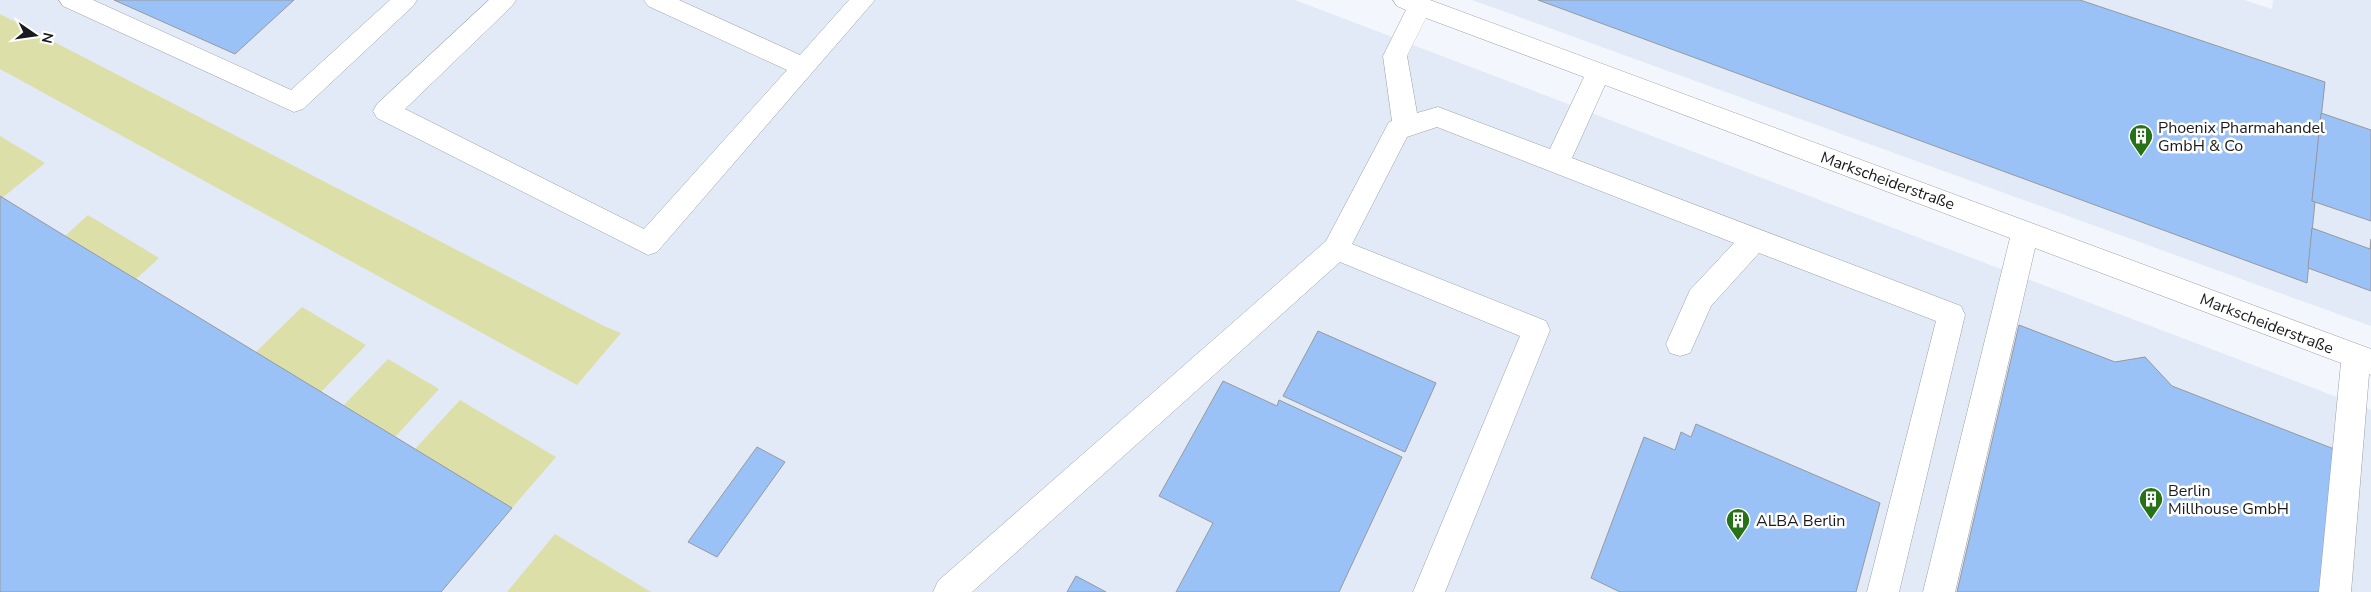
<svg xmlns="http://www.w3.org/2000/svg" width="2371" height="592" font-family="'Nunito Sans',sans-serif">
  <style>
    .built { fill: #e1eaf6 }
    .green { fill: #dce0a8 }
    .building { fill: #9bc2f6; stroke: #96999e }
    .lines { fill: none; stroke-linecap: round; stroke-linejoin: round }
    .minor-casing { stroke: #9ca0a5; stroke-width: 1 }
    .minor { fill: #fff; fill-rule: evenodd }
    .labels { text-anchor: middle; stroke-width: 5; stroke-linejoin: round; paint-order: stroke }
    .poi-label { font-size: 16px; fill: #191a1c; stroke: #fff; text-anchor: start }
    .street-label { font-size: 16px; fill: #191a1c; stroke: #fff }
  </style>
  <rect width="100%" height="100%" fill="#f3f7fd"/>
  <!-- built -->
  <g class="built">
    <polygon points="0,0 1295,0 2371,410 2371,592 0,592"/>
    <polygon points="1472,0 2244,0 2272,9 2273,0 2371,0 2371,326"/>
  </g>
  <!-- green -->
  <g class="green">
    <polygon points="0,14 606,327 621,333 577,385 0,69"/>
    <polygon points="0,136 45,163 2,198 0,196"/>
    <polygon points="88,215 159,258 136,279 65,236"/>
    <polygon points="302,307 366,345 321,392 256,352"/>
    <polygon points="388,359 439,389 395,437 344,405"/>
    <polygon points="460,400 556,457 512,508 415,449"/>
    <polygon points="555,534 651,592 507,592"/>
  </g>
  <!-- building -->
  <g class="building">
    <polygon points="114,0 294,0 235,54"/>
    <polygon points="1538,0 2080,0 2325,82 2312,201 2315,202 2307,283"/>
    <polygon points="2321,113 2371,130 2371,221 2312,201"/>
    <polygon points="0,196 65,236 512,508 441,592 0,592"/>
    <polygon points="2312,228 2370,249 2371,239 2371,291 2308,268"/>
    <polygon points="2019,325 2115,362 2145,357 2172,386 2334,449 2321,592 1957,592"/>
    <polygon points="1318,331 1436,383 1405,452 1283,396"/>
    <polygon points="1223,381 1277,406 1279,400 1402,457 1339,592 1176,592 1213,523 1159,496"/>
    <polygon points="1696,424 1880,503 1856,592 1620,592 1591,578 1644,437 1675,450 1681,432 1691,437"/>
    <polygon points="757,447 785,462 717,557 688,542"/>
    <polygon points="1076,576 1106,592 1067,592"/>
  </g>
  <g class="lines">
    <!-- minor casing -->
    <g class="minor-casing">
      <g id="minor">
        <polygon points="59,0 93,0 291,90 390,0 417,0 413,6 303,109 294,112 63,6"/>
        <polygon points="489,0 516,0 512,6 405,109 644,229 787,70 648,6 644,0 679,0 800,55 849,0 875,0 657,252 648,255 377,118 373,111 377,104"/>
        <path d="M1393,0h37l941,349v26l-2,-1 -18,218h-32l22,-229 -306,-115 -80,344h-32l87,-354 -405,-153 -33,73 389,148 4,9 -66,277h-32l69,-271 -177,-68 -48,53 -21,47 -10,3 -10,-3 -4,-9 24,-54 44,-47 -297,-116 -30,10 -55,107 194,77 4,9 -105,262h-32l107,-256 -180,-74 -368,330h-39l5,-11 388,-340 63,-119 3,-1 -9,-65 23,-46 -9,-4zM1426,18l158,59 -34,72 -112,-42 -21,6 -10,-57z"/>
      </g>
    </g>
    <!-- minor -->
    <use href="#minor" class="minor"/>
  </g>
  <!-- icons -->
  <defs>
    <g id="building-pin" transform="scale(1.25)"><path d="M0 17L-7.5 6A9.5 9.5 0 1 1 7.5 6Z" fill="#277216" stroke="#fff"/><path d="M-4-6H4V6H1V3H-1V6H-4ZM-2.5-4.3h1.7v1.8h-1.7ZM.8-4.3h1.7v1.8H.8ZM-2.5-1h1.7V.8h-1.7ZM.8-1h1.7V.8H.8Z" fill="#fff"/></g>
  </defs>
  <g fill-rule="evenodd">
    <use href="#building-pin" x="2141" y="136"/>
    <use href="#building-pin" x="2151" y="499"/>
    <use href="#building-pin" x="1738" y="520"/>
  </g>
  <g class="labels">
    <!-- poi labels -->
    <g class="poi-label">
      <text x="2158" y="133">Phoenix Pharmahandel<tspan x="2158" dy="18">GmbH &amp; Co</tspan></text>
      <text x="2168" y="496">Berlin<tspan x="2168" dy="18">Millhouse GmbH</tspan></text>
      <text x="1756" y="526">ALBA Berlin</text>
    </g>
    <!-- street labels -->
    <g class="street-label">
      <text transform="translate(1888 180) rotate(20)" y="6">Markscheiderstraße</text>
      <text transform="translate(2267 323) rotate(21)" y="6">Markscheiderstraße</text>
    </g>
  </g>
  <!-- north arrow -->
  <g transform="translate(35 35) rotate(103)" stroke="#ffffff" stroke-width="4" paint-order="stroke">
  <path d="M0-4L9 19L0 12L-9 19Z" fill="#191a1c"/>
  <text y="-8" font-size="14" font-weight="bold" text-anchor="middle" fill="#191a1c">N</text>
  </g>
</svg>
